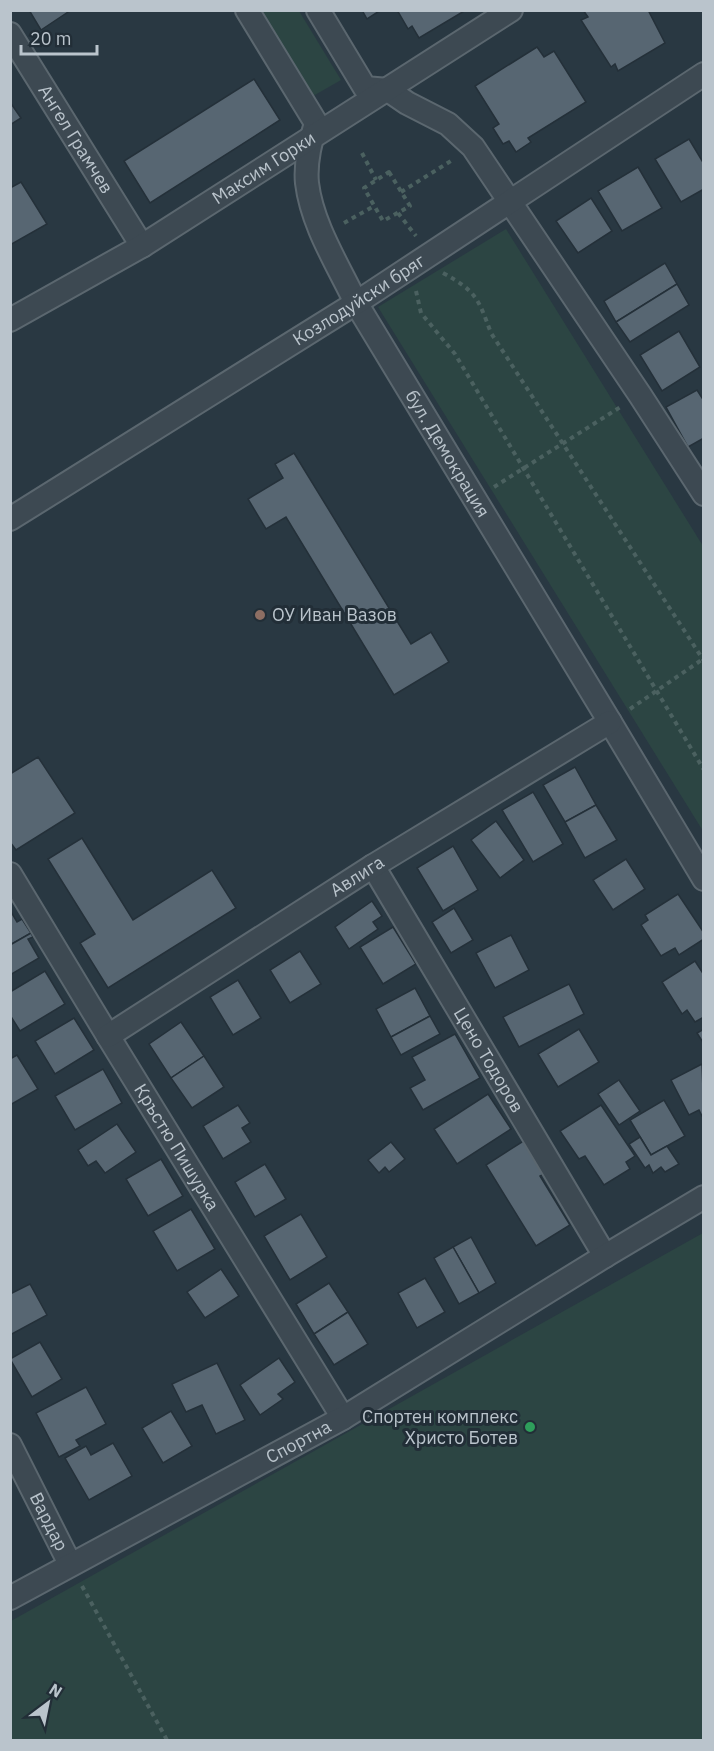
<svg xmlns="http://www.w3.org/2000/svg" width="714" height="1751" font-family="'IBM Plex Sans',sans-serif">
  <style>
    .green { fill: #2c4543 }
    .building { fill: #576672; stroke: #243039; stroke-width: 1.5 }
    .lines { fill: none; stroke-linecap: round; stroke-linejoin: round }
    .minor-casing { stroke: #5b676f; stroke-width: 26 }
    .path { stroke: #4b6160; stroke-width: 4; stroke-dasharray: 4.5 4.5; stroke-linecap: butt }
    .minor { stroke: #3d4952; stroke-width: 22 }
    .education-dot { fill: #8d6e63; stroke: #222e37; stroke-width: 2 }
    .leisure-dot { fill: #2e9e5b; stroke: #222e37; stroke-width: 2 }
    .labels { text-anchor: middle; stroke-width: 6; stroke-linejoin: round; paint-order: stroke }
    .street-label { font-size: 18px; fill: #bac4cc; stroke: #222e37 }
    .poi-label { font-size: 18px; fill: #bac4cc; stroke: #222e37; text-anchor: start }
  </style>
  <rect width="100%" height="100%" fill="#293842"/>
  <!-- green -->
  <g class="green">
    <polygon points="261,11 299,11 341,80 313,96"/>
    <polygon points="506,229 703,546 703,831 378,307"/>
    <polygon points="703,1233 703,1740 11,1740 11,1621"/>
  </g>
  <!-- building -->
  <g class="building">
    <polygon points="29,10 71,10 41,30"/>
    <polygon points="362,10 381,10 367,19"/>
    <polygon points="397,10 466,10 419,38 412,26 408,29"/>
    <polygon points="583,10 648,10 665,43 618,71 615,64 611,67 581,20 588,17"/>
    <polygon points="537,47 544,57 554,51 586,102 528,138 531,142 516,152 509,141 503,144 493,128 499,124 475,86"/>
    <polygon points="254,79 280,120 150,203 124,161"/>
    <polygon points="10,102 21,118 10,125"/>
    <polygon points="689,139 704,164 704,189 681,202 655,159"/>
    <polygon points="638,167 662,208 622,231 598,191"/>
    <polygon points="21,182 47,224 10,245 10,188"/>
    <polygon points="591,198 612,231 578,253 556,221"/>
    <polygon points="665,263 677,284 616,322 604,301"/>
    <polygon points="677,284 689,305 630,342 616,322"/>
    <polygon points="679,331 700,367 662,391 640,355"/>
    <polygon points="697,390 704,401 704,438 688,447 666,407"/>
    <polygon points="294,453 411,644 431,632 449,662 394,695 286,517 266,529 248,499 283,478 275,464"/>
    <polygon points="38,757 75,813 16,850 10,842 10,774"/>
    <polygon points="575,767 596,805 565,822 543,785"/>
    <polygon points="533,792 563,844 533,862 502,810"/>
    <polygon points="596,805 617,840 585,858 565,822"/>
    <polygon points="496,821 524,860 500,878 471,840"/>
    <polygon points="82,838 133,920 212,870 236,908 108,988 80,943 95,934 48,859"/>
    <polygon points="453,846 478,890 443,911 417,868"/>
    <polygon points="626,859 645,889 613,910 593,880"/>
    <polygon points="678,894 704,933 704,939 679,955 675,948 661,956 641,925 648,920 645,915"/>
    <polygon points="372,901 382,916 373,922 378,929 349,949 335,927"/>
    <polygon points="454,908 473,940 451,953 432,922"/>
    <polygon points="10,910 17,922 22,919 31,933 10,945"/>
    <polygon points="393,927 416,964 383,984 360,947"/>
    <polygon points="31,933 33,937 28,939 39,958 10,975 10,945"/>
    <polygon points="511,935 529,970 495,988 476,953"/>
    <polygon points="300,951 321,984 290,1003 270,970"/>
    <polygon points="695,961 704,975 704,1017 695,1022 687,1010 682,1014 662,982"/>
    <polygon points="45,971 65,1004 20,1031 10,1015 10,992"/>
    <polygon points="238,980 261,1018 233,1035 210,997"/>
    <polygon points="569,984 584,1014 519,1047 503,1017"/>
    <polygon points="415,988 430,1016 391,1037 376,1009"/>
    <polygon points="430,1016 440,1034 401,1055 391,1037"/>
    <polygon points="74,1018 94,1050 55,1074 35,1041"/>
    <polygon points="181,1022 204,1056 171,1078 149,1044"/>
    <polygon points="579,1029 599,1062 558,1087 538,1054"/>
    <polygon points="704,1029 704,1044 697,1033"/>
    <polygon points="455,1034 480,1078 423,1110 410,1088 425,1080 412,1057"/>
    <polygon points="17,1055 38,1089 10,1105 10,1059"/>
    <polygon points="204,1056 224,1087 192,1108 171,1078"/>
    <polygon points="702,1064 704,1115 702,1116 699,1110 689,1115 671,1080"/>
    <polygon points="103,1069 122,1103 75,1130 55,1096"/>
    <polygon points="619,1080 640,1111 619,1125 598,1094"/>
    <polygon points="488,1094 511,1129 457,1164 434,1129"/>
    <polygon points="664,1100 685,1136 651,1155 630,1120"/>
    <polygon points="238,1105 250,1123 242,1128 251,1142 223,1159 203,1126"/>
    <polygon points="601,1105 635,1156 626,1162 630,1169 604,1185 585,1156 579,1159 560,1131"/>
    <polygon points="117,1124 136,1152 105,1173 96,1161 88,1166 78,1150"/>
    <polygon points="640,1137 651,1155 667,1146 679,1164 665,1172 661,1167 653,1173 649,1165 645,1168 629,1144"/>
    <polygon points="525,1140 546,1173 540,1176 570,1225 536,1246 486,1165"/>
    <polygon points="391,1142 405,1159 389,1172 385,1167 379,1173 368,1160"/>
    <polygon points="161,1159 183,1196 148,1216 126,1179"/>
    <polygon points="265,1164 286,1199 255,1217 235,1182"/>
    <polygon points="191,1209 215,1249 177,1271 153,1231"/>
    <polygon points="301,1214 327,1257 290,1280 264,1236"/>
    <polygon points="471,1237 496,1283 479,1293 453,1247"/>
    <polygon points="453,1247 479,1293 459,1304 434,1258"/>
    <polygon points="221,1269 239,1296 205,1318 187,1292"/>
    <polygon points="425,1278 445,1312 417,1328 398,1293"/>
    <polygon points="329,1283 348,1312 314,1334 296,1304"/>
    <polygon points="30,1284 47,1315 10,1335 10,1294"/>
    <polygon points="348,1312 368,1344 334,1365 314,1334"/>
    <polygon points="40,1342 62,1379 32,1397 10,1359"/>
    <polygon points="279,1358 295,1382 278,1394 283,1399 260,1415 240,1385"/>
    <polygon points="217,1363 245,1420 216,1434 202,1405 186,1412 172,1384"/>
    <polygon points="86,1387 106,1424 76,1440 80,1446 59,1457 36,1413"/>
    <polygon points="171,1411 192,1446 163,1463 142,1428"/>
    <polygon points="113,1443 132,1476 89,1500 65,1458 86,1446 91,1455"/>
  </g>
  <g class="lines">
    <!-- minor casing -->
    <g class="minor-casing">
      <g id="minor">
        <path id="s1" d="M247,10l69,113c-6,19 -11,40 -9,60 5,42 31,82 49,120l254,419 94,157"/>
        <polyline points="318,10 365,88 388,90 407,103 448,124 473,147 640,395 704,494"/>
        <path id="s2" d="M10,34l132,212"/>
        <path id="s3" d="M10,320l132,-74 369,-236"/>
        <path id="s4" d="M10,519l346,-216 348,-229"/>
        <path id="s5" d="M373,866l232,390"/>
        <path id="s6" d="M10,874l98,162 235,382"/>
        <path id="s7" d="M108,1036l265,-170 237,-144"/>
        <path id="s8" d="M10,1445l60,119"/>
        <path id="s9" d="M10,1598l333,-180 262,-162 99,-59"/>
      </g>
    </g>
    <!-- path -->
    <g class="path">
      <polyline points="362,153 376,180"/>
      <polygon points="389,172 410,206 383,221 364,188"/>
      <polyline points="401,192 454,159"/>
      <polyline points="398,213 416,236"/>
      <polyline points="344,223 374,206"/>
      <path d="M443,273c33,18 35,25 48,60l213,328"/>
      <polyline points="416,291 421,313 455,354 704,770"/>
      <polyline points="494,487 622,406"/>
      <polyline points="630,709 703,659"/>
      <polyline points="82,1586 167,1740"/>
    </g>
    <!-- minor -->
    <use href="#minor" class="minor"/>
  </g>
  <!-- markers -->
  <circle class="education-dot" cx="260" cy="615" r="6"/>
  <circle class="leisure-dot" cx="530" cy="1427" r="6"/>
  <g class="labels">
    <!-- street labels -->
    <g class="street-label">
      <text dy="6" stroke="none"><textPath href="#s2" startOffset="124">Ангел Грамчев</textPath></text>
      <text dy="6" stroke="none"><textPath href="#s3" startOffset="296">Максим Горки</textPath></text>
      <text dy="6" stroke="none"><textPath href="#s4" startOffset="412">Козлодуйски бряг</textPath></text>
      <text dy="6" stroke="none"><textPath href="#s1" startOffset="500">бул. Демокрация</textPath></text>
      <text dy="6" stroke="none"><textPath href="#s7" startOffset="296">Авлига</textPath></text>
      <text dy="6" stroke="none"><textPath href="#s5" startOffset="226">Цено Тодоров</textPath></text>
      <text dy="6" stroke="none"><textPath href="#s6" startOffset="320">Кръстю Пишурка</textPath></text>
      <text dy="6" stroke="none"><textPath href="#s9" startOffset="328">Спортна</textPath></text>
      <text dy="6" stroke="none"><textPath href="#s8" startOffset="86">Вардар</textPath></text>
    </g>
    <!-- poi labels -->
    <g class="poi-label">
      <text x="272" y="621">ОУ Иван Вазов</text>
      <text x="518" y="1423" text-anchor="end">Спортен комплекс<tspan x="518" dy="21">Христо Ботев</tspan></text>
    </g>
  </g>
  <!-- border -->
  <rect width="714" height="1751" fill="none" stroke="#bac4cc" stroke-width="24"/>
  <!-- north arrow -->
  <g transform="translate(48 1703) rotate(32)" stroke="#222e37" stroke-width="4.5" paint-order="stroke">
  <path d="M0-4.5L10 22L0 15L-10 22Z" fill="#bac4cc"/>
  <text y="-9" font-size="16" font-weight="bold" text-anchor="middle" fill="#bac4cc">N</text>
  </g>
  <!-- scale -->
  <path d="M21 45v9h76v-9" fill="none" stroke="#bac4cc" stroke-width="3"/>
  <text x="30" y="45" font-size="18" fill="#bac4cc" stroke="#222e37" stroke-width="4.5" paint-order="stroke">20 m</text>
</svg>
